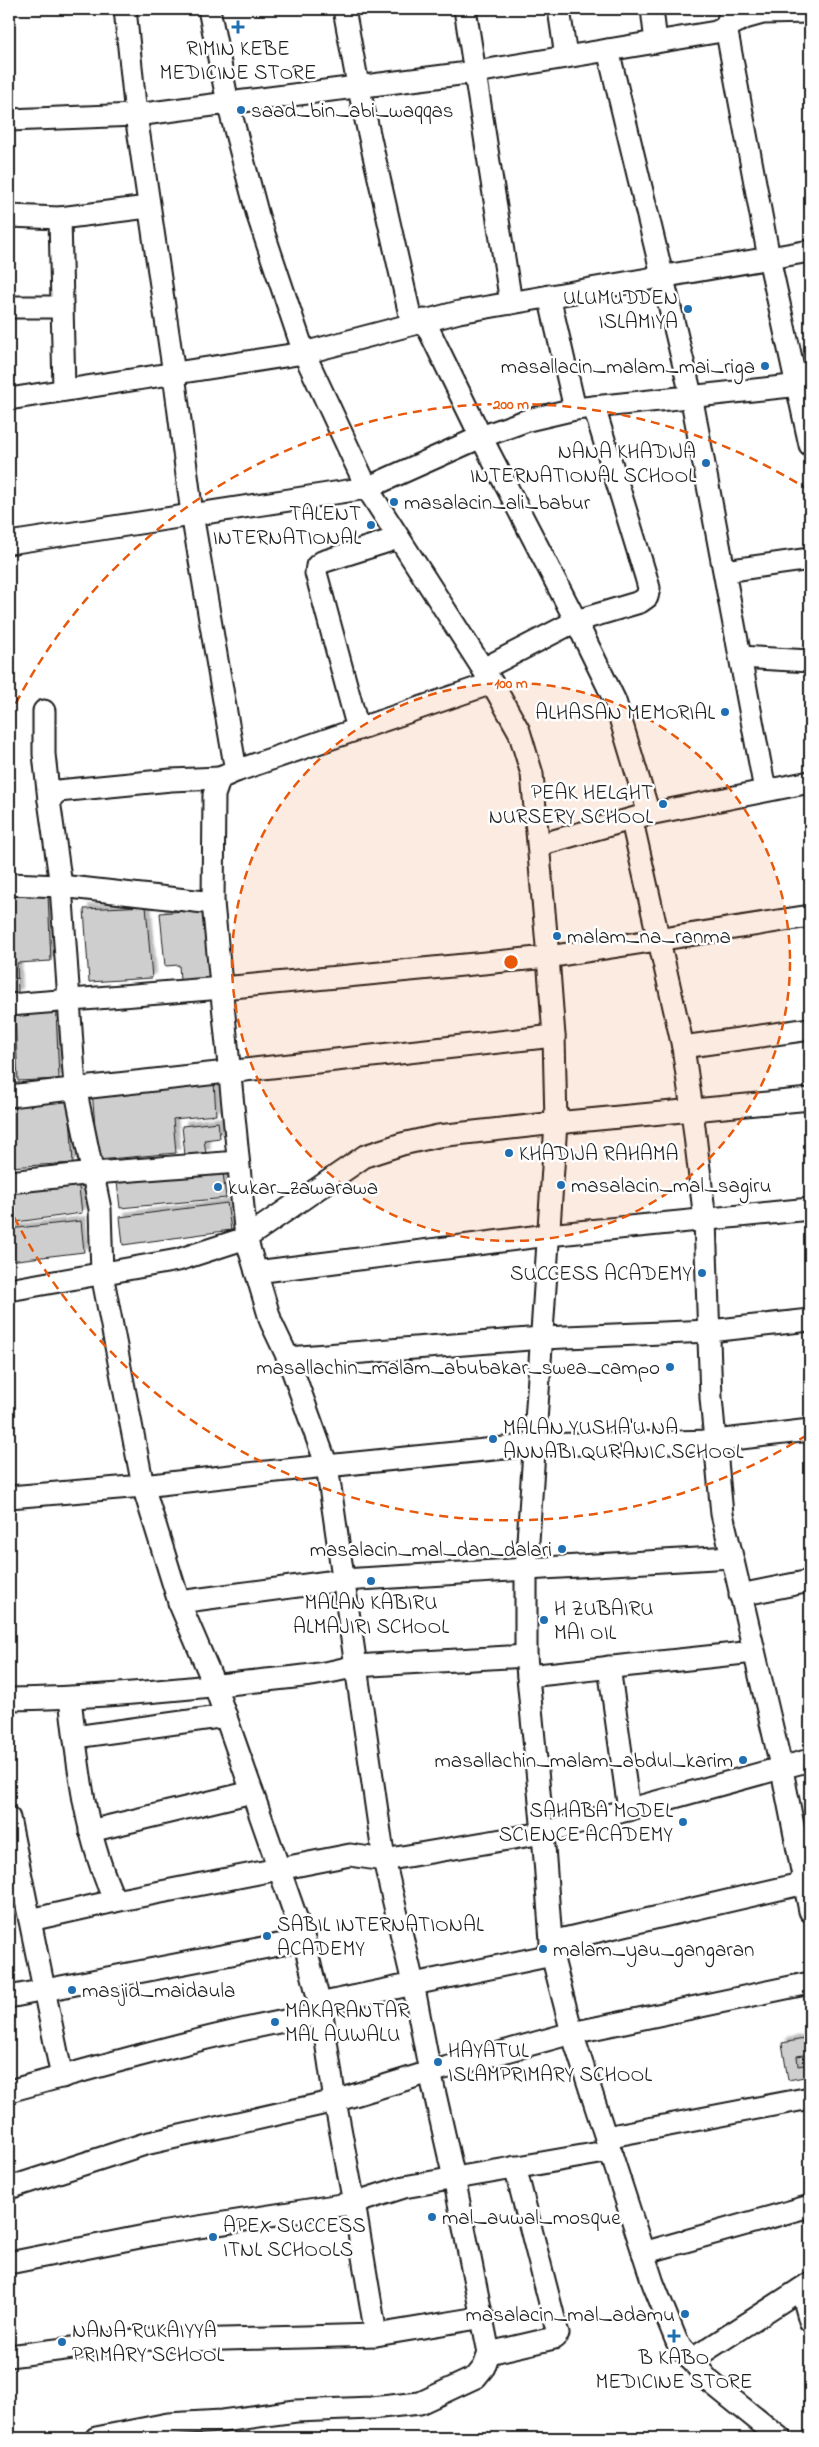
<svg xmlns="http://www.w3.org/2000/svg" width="819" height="2447" font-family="'Indie Flower',sans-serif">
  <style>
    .building { fill: #cecece; stroke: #1c1c1c; filter: url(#shadow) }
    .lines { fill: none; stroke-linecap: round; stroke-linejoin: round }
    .street-casing { stroke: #1c1c1c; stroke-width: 25 }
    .street { stroke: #fff; stroke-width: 21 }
    .ring { fill: none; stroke: #e8590c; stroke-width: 2.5; stroke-dasharray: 9 6 }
    .poi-dot { fill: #1f6fb2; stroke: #fff; stroke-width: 2 }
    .labels { text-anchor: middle; stroke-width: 5; stroke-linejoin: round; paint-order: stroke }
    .poi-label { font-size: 21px; fill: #1c1c1c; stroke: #fff; text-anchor: start }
    .centre { fill: #e8590c; stroke: #fff; stroke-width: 2.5 }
    .ring-label { font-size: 15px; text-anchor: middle; font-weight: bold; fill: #e8590c; stroke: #fff; stroke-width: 5; stroke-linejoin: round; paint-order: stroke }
  </style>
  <defs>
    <filter id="shadow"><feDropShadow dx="4.5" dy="-4.5" stdDeviation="1" flood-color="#0004"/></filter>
  </defs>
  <rect width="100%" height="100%" fill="#fff"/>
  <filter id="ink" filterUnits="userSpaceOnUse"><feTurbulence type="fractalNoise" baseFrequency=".02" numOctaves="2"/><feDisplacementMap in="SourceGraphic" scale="10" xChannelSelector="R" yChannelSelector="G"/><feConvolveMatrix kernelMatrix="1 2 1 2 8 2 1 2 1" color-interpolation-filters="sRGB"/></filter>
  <g filter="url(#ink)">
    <!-- building -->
    <g class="building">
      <polygon points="48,895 51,961 17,963 18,993 9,994 9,948 11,948 9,897"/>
      <polygon points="146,906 152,978 89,982 84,909"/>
      <polygon points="207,909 213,978 180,980 179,965 165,966 160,913"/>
      <polygon points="56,1010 59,1079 18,1081 15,1012"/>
      <polygon points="9,1056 11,1056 14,1083 9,1083"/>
      <polygon points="214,1082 216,1115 173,1119 176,1153 98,1160 92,1091"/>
      <polygon points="69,1098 73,1163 9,1167 9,1102"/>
      <polygon points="218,1122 220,1138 204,1140 206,1153 185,1155 182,1126"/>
      <polygon points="223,1173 226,1198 120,1208 117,1182"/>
      <polygon points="78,1180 82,1213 9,1223 9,1190"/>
      <polygon points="227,1203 231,1230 123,1245 120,1217"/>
      <polygon points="81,1221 84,1252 9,1261 9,1229"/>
      <polygon points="810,2038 810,2054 797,2056 798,2066 810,2064 810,2076 788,2080 782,2043"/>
    </g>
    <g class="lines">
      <!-- street casing -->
      <g class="street-casing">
        <g id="street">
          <polyline points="125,9 136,115 174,374 192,514 236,771"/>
          <polyline points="209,9 228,103 258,216 304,353 367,488 492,683 519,731 532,774 548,957 554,1036 556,1123 526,1571 526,1656 543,1833 552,1955 572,2033 653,2283 677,2342 708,2380 780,2438"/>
          <polyline points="344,9 358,85 412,324"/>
          <polyline points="465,9 511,303"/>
          <polyline points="559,9 566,57"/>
          <polyline points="652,9 656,42"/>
          <polyline points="730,14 726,27 769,258 810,445"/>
          <polyline points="608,50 691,395 765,790"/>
          <polyline points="9,120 136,115 228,103 476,72 716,32 745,18 763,13 810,12"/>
          <polyline points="9,216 60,218 148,207"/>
          <polyline points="60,218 64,389"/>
          <polyline points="549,296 575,409"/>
          <polyline points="9,307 62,307"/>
          <polyline points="424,320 481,437 576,621 615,701 649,814"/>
          <polyline points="9,399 304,353 459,312 810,251"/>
          <polyline points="9,543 367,488 481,437 528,420 575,409 810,384"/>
          <polyline points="725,571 810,559"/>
          <polyline points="740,657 810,661"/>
          <polyline points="483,669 576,621 640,602 647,597 649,588 646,577 594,407"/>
          <polyline points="44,711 44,754 49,800"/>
          <polyline points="358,729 316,573 317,566 322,562 398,538"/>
          <polyline points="220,778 171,780 58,791 49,800 61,886 75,1087 100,1209 102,1274 143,1486 179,1602 215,1686 304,1940 322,2014 335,2101 354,2203 376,2335"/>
          <polyline points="632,821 683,1047 692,1110 705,1220 711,1398 722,1514 782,1770 810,1911"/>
          <polyline points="539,845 649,814 810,782"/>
          <polyline points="9,884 61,886 213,903"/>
          <polyline points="9,1005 222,988 548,957 810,916"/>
          <polyline points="683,1047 810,1029"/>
          <polyline points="9,1096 554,1036"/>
          <polyline points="9,1182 94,1173 238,1162"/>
          <polyline points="256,1272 548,1235 810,1209"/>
          <polyline points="9,1290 178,1260 246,1238 365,1156 402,1144 438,1136 556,1123 810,1099"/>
          <polyline points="288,1358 542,1338 710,1331 810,1320"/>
          <polyline points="9,1497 143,1486 257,1473 534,1445 715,1441 810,1430"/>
          <polyline points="740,1595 810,1581"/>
          <polyline points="179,1602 343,1580 731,1557"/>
          <polyline points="609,1667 629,1810"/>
          <polyline points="528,1676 754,1652"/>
          <path d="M70,1698c8,70 15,139 45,203"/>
          <path d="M9,1699c79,-1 159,-8 238,-17 36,-4 73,-6 108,-16l171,-10"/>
          <polyline points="75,1737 226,1716"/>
          <polyline points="9,1818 62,2077"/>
          <polyline points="90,1831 252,1792"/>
          <polyline points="30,1920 115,1901 350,1855 384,1860 543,1833 810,1760"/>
          <polyline points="551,1942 805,1883"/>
          <polyline points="9,1997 304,1940"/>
          <polyline points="319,2004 552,1955"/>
          <path d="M9,2091c103,-28 207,-59 313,-77"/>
          <polyline points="606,2137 810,2098"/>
          <polyline points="9,2188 145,2144 335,2101 430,2072 572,2033 810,1983"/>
          <polyline points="643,2253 810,2206"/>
          <polyline points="9,2263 160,2233 354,2203 404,2187 611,2151"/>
          <polyline points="801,2289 810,2321"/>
          <polyline points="489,2353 554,2338 558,2334 515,2167"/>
          <polyline points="9,2356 144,2339 188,2340 376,2335 484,2317"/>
          <polyline points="691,2360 810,2283"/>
          <polyline points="96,2438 168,2424 222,2421 296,2411 371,2408 420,2403 476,2377 484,2367 489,2353 454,2178 430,2072 413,1983 384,1860 327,1466 288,1358 271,1322 246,1238 213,903 214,795 220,778 236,771 492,683"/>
        </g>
      </g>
      <!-- street -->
      <use href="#street" class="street"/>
    </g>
  </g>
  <!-- distance rings -->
  <circle cx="511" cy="962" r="279" fill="#e8590c" fill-opacity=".12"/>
  <g class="ring">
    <circle cx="511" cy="962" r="279"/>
    <path d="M807 1435A558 558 0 0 1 9 1207M9 717A558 558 0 0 1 807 489"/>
  </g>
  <!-- markers -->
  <g class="poi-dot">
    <path d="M235.5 19.5h5v5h5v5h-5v5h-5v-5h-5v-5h5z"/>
    <circle cx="241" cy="110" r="5"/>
    <circle cx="688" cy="309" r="5"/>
    <circle cx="765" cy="366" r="5"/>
    <circle cx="706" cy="463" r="5"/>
    <circle cx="394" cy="502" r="5"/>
    <circle cx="371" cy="525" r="5"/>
    <circle cx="725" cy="712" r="5"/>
    <circle cx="663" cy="804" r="5"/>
    <circle cx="557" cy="936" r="5"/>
    <circle cx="509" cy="1153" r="5"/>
    <circle cx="561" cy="1185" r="5"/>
    <circle cx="218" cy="1187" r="5"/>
    <circle cx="702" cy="1273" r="5"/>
    <circle cx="670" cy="1367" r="5"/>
    <circle cx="493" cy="1439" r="5"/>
    <circle cx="562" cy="1549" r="5"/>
    <circle cx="371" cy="1581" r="5"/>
    <circle cx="544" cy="1620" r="5"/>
    <circle cx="743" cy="1760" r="5"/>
    <circle cx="683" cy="1822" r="5"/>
    <circle cx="267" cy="1936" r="5"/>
    <circle cx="543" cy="1949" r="5"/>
    <circle cx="72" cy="1990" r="5"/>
    <circle cx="275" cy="2022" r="5"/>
    <circle cx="438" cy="2062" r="5"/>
    <circle cx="432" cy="2217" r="5"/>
    <circle cx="213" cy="2237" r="5"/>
    <circle cx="685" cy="2314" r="5"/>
    <path d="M671.5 2328.5h5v5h5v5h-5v5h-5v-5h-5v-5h5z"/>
    <circle cx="62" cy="2342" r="5"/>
  </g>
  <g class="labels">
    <!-- poi labels -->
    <g class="poi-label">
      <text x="238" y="55" text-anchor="middle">RIMIN KEBE<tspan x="238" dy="24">MEDICINE STORE</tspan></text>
      <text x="251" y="117">saad_bin_abi_waqqas</text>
      <text x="678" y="304" text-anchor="end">ULUMUDDEN<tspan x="678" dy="24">ISLAMIYA</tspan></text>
      <text x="755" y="373" text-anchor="end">masallacin_malam_mai_riga</text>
      <text x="696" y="458" text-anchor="end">NANA KHADIJA<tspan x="696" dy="24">INTERNATIONAL SCHOOL</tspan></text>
      <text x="404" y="509">masalacin_ali_babur</text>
      <text x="361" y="520" text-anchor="end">TALENT<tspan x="361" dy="24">INTERNATIONAL</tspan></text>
      <text x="715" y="719" text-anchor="end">ALHASAN MEMORIAL</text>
      <text x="653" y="799" text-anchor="end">PEAK HELGHT<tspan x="653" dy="24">NURSERY SCHOOL</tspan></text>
      <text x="567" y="943">malam_na_ranma</text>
      <text x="519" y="1160">KHADIJA RAHAMA</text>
      <text x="571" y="1192">masalacin_mal_sagiru</text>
      <text x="228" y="1194">kukar_zawarawa</text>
      <text x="692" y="1280" text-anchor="end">SUCCESS ACADEMY</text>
      <text x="660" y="1374" text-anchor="end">masallachin_malam_abubakar_swea_campo</text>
      <text x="503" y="1434">MALAN YUSHA'U NA<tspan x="503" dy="24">ANNABI QUR'ANIC SCHOOL</tspan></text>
      <text x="552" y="1556" text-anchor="end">masalacin_mal_dan_dalari</text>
      <text x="371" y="1609" text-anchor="middle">MALAN KABIRU<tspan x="371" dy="24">ALMAJIRI SCHOOL</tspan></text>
      <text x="554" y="1615">H ZUBAIRU<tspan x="554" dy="24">MAI OIL</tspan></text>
      <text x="733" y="1767" text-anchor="end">masallachin_malam_abdul_karim</text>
      <text x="673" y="1817" text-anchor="end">SAHABA MODEL<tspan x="673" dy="24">SCIENCE ACADEMY</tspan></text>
      <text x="277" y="1931">SABIL INTERNATIONAL<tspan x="277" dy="24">ACADEMY</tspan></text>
      <text x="553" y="1956">malam_yau_gangaran</text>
      <text x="82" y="1997">masjid_maidaula</text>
      <text x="285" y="2017">MAKARANTAR<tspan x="285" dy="24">MAL AUWALU</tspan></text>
      <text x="448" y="2057">HAYATUL<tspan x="448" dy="24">ISLAMPRIMARY SCHOOL</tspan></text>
      <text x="442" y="2224">mal_auwal_mosque</text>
      <text x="223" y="2232">APEX SUCCESS<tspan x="223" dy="24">ITNL SCHOOLS</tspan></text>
      <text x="675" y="2321" text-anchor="end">masalacin_mal_adamu</text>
      <text x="72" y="2337">NANA RUKAIYYA<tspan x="72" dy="24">PRIMARY SCHOOL</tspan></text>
      <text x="674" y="2364" text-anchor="middle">B KABO<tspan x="674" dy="24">MEDICINE STORE</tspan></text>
    </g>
  </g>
  <circle cx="511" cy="962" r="8" class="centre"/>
  <g class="ring-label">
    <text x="511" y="409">200 m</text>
    <text x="511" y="688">100 m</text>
  </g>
  <!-- margin -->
  <rect width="819" height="2447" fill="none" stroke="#fff" stroke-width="30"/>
  <rect x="15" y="15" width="789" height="2417" fill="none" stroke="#1c1c1c" stroke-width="2" filter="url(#ink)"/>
</svg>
